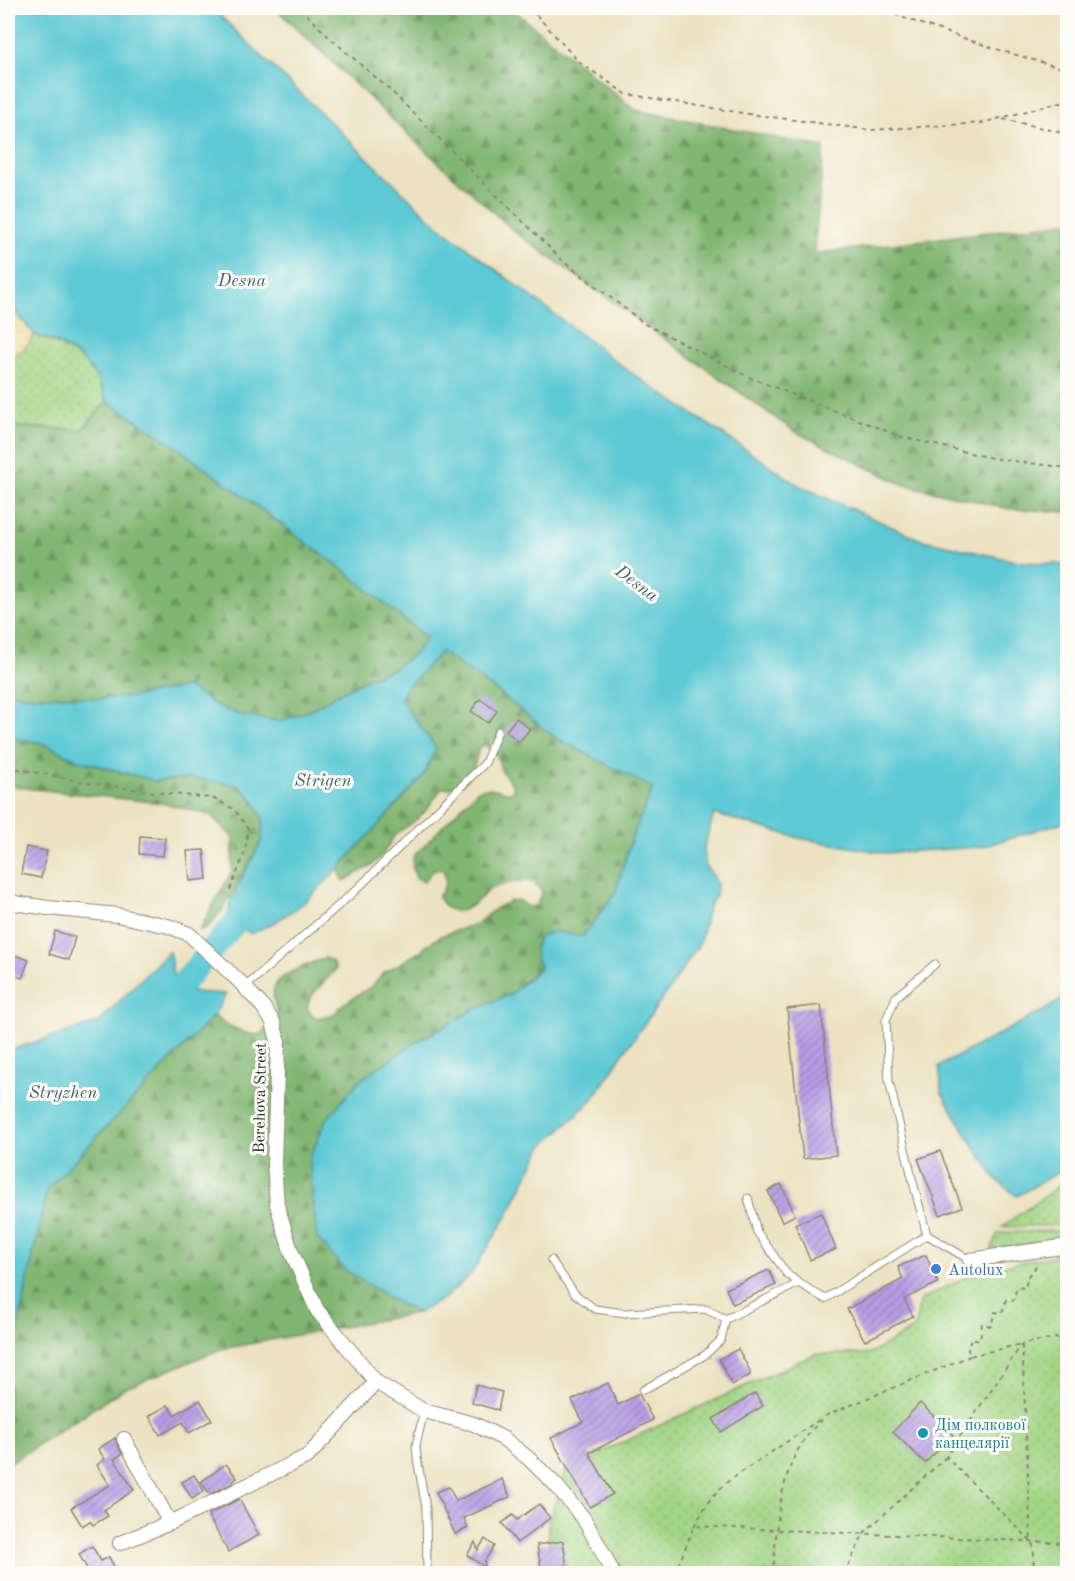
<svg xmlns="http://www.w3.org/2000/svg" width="1075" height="1581" font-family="'Old Standard TT',serif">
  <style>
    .green { fill: url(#green-dots); stroke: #668058; stroke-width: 1.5 }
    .forest { fill: url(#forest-firs); stroke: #56704e; stroke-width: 1.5 }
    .sand { fill: url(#sand-dots); stroke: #8c8264; stroke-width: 1.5 }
    .water { fill: #5dc9d4; stroke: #447a80; stroke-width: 1.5 }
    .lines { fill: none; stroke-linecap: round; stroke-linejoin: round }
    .river { stroke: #5dc9d4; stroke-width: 24 }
    .building { fill: url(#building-hatch) }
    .lane-casing { stroke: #8c8676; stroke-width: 9 }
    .street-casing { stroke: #8c8676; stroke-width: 16 }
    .path { stroke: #8c8676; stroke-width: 2; stroke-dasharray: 4.5 4.5; stroke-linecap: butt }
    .lane { stroke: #fff; stroke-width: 7 }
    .street { stroke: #fff; stroke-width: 14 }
    .shop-dot { fill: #3f7fe0; stroke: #fdfcf7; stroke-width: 2 }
    .culture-dot { fill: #0f9aa8; stroke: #fdfcf7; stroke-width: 2 }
    .labels { text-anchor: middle; stroke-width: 6; stroke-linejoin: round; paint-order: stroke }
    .street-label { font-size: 16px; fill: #2b2b2b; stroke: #fdfcf7 }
    .shop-label { font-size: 16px; fill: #366cbe; stroke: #fdfcf7; text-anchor: start }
    .culture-label { font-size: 16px; fill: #0d838f; stroke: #fdfcf7; text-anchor: start }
    .water-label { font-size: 18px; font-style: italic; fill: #3c6266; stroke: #fdfcf7 }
  </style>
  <defs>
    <pattern id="green-dots" width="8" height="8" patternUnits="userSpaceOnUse" patternTransform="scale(1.5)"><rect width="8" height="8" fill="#a2d585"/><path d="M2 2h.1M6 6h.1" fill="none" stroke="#8cb773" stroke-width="1.8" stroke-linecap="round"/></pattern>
    <pattern id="forest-firs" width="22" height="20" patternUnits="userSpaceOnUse" patternTransform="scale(1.5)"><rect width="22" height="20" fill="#81b672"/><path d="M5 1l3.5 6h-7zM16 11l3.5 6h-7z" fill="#6a945e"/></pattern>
    <pattern id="sand-dots" width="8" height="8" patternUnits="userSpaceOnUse" patternTransform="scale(1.5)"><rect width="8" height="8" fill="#eeda9e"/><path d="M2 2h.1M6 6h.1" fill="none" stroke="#cb8" stroke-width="1.8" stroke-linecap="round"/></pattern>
    <pattern id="building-hatch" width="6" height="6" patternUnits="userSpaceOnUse" patternTransform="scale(1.5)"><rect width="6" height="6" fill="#b89ee5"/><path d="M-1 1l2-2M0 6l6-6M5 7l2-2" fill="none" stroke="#9681ba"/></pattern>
  </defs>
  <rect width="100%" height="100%" fill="#fdfcf7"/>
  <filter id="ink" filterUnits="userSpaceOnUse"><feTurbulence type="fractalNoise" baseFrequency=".0167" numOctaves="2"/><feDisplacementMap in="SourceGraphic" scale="12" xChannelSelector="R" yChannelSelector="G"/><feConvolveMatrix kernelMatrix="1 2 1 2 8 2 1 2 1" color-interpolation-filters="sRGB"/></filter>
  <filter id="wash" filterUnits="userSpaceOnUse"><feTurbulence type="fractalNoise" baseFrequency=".008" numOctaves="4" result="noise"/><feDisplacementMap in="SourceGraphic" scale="24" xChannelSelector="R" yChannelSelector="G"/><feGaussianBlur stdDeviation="1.35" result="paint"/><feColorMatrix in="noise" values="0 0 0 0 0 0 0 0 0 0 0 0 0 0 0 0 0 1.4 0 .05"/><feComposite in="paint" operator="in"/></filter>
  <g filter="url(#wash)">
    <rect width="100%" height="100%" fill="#ece2c1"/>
    <!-- green -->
    <g class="green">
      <path d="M35,335c25,9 48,20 63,43 4,7 6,16 9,23l-24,29 -75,-4v-66l17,-12z"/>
      <polygon points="1067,1180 1067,1225 1002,1227"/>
      <polygon points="1066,1230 1067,1238 991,1249 998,1233"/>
      <polygon points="1067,1254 1067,1573 551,1573 548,1525 567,1468 815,1354 870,1354 915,1328 920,1300 977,1272 1030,1260"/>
    </g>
    <!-- forest -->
    <g class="forest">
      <polygon points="275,8 511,8 635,110 824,147 814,254 1067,222 1067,512 1010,509 902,484 794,431 516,233 418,144"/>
      <polygon points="107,401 167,440 345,571 427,638 413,655 394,668 364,680 306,712 280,721 242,716 215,705 187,687 130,697 99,699 67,696 28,696 8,692 8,426 82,430"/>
      <path d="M441,652l60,42 55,44 98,50 -23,52 -16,54 -33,43 -16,-4 -30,25 5,8 -30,28 -34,14 -64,36 -54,37 -33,39 -17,41 85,140 24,12 -197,36 -98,40 -115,75v-113l8,-15 31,-147 167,-174 3,4c10,5 35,21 45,14 6,-4 11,-13 16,-19 -3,-8 -7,-20 -3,-28 6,-13 37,-23 50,-28l7,3 4,7c-9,14 -26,23 -29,40l6,9 4,1 17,-4 11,-11 27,-17 12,-13 37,-22 7,-7 15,-9 33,-11 20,-16 15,-7 8,-1 9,7 8,-1 6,-14c-3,-5 -5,-8 -10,-10 -11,-3 -37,3 -46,10 -3,3 -6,7 -10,10 -15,13 -28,13 -38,-5 7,-10 11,-15 5,-27l-9,-1 -10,12 -8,-3c-3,-8 -5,-14 -2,-22l64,-66c18,-6 22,5 36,1l-2,-7 -11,-14 -4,-15 -12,-10 -6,2c-4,14 -6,33 -22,39 -4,2 -11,2 -15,2l-14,20 -11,11 -22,16 -13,20 -11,11 -27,15 -6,-12 27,-30 71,-91 -36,-49 9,-14z"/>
      <polygon points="8,737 42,743 78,760 155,781 191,778 238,784 254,801 263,818 262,840 223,909 209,926 199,931 232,871 233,838 211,815 162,803 16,787 8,785"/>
    </g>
    <!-- sand -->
    <polygon class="sand" points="8,303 35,335 25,348 8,360"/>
    <!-- water -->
    <g class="water">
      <path d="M8,8h204l223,215 192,147 173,116 119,53 96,22 52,4v256l-86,26 -97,6 -85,-15 -85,-24 -10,33 2,20 7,8 4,10 -1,11 -8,11 -8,36 -30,45 -48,67 -29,44 -51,48 -34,68 -37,59 -25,23 -28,16 -24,-12 -49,-31 -28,-32 -8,-78 17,-40 33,-39 54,-37 64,-36 34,-14 30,-27 -5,-9 -1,-12c2,-3 3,-7 6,-9 10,-9 30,-3 41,0l33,-43 16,-54 22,-52 -97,-50 -55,-44 -60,-42 -32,33 -9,14 36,49 -13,28 -85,93 -34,34 -29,19 -24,12 -16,-11 -7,-9 3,-14 31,-60 1,-22 -9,-17 -16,-16 -47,-7 -36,3 -77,-21 -36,-17 -34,-6v-45l20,4h39l32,3 31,-2 57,-10 28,18 27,11 38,5 26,-9 58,-32 30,-12 19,-13 14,-17 -82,-67 -178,-131 -60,-39 -9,-22 -18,-22 -24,-15 -21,-7 -27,-32z"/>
      <polygon points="169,951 176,991 226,994 214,1015 47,1189 16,1336 8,1351 8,1051 99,1022"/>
      <polygon points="1067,996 1067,1167 1017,1196 997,1180 969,1138 942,1093 939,1066 1047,1009"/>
    </g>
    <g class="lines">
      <!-- river -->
      <polyline class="river" points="152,1014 176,991 255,900"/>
    </g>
    <g id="blocks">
      <!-- building -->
      <g class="building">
        <polygon points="480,699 497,711 488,723 471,711"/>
        <polygon points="516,718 530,729 519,742 506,731"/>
        <polygon points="140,836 165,838 163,856 139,854"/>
        <polygon points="26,847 47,851 41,878 21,874"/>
        <polygon points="204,850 207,879 190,881 187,851"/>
        <polygon points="55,931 75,937 69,960 49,954"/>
        <polygon points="9,953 29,960 22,978 8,973 8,959"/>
        <polygon points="821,1005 836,1155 803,1159 787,1009"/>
        <polygon points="940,1151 962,1207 940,1215 918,1159"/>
        <polygon points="781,1184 795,1215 782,1222 768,1191"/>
        <polygon points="821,1213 836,1249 810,1260 795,1224"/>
        <polygon points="926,1255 938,1283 904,1299 913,1316 865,1341 847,1309 903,1279 898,1267"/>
        <polygon points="769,1270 776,1285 733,1304 726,1289"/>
        <polygon points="738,1349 750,1371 750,1375 732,1385 719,1359"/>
        <polygon points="608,1383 618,1405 639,1394 653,1420 589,1453 613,1494 590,1507 551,1438 583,1422 572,1400"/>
        <polygon points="476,1385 502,1392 498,1410 472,1403"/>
        <polygon points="755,1393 763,1406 721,1432 713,1419"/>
        <polygon points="200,1400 212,1420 189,1433 183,1422 160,1435 149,1416 168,1405 174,1415"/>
        <polygon points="920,1403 953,1435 925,1463 893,1432"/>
        <polygon points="115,1438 122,1454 114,1459 134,1490 104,1510 108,1516 93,1525 90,1521 82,1526 71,1508 110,1485 97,1465 105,1459 98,1449"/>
        <polygon points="226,1464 237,1478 231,1484 210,1494 201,1482"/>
        <polygon points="194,1475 204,1491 192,1499 182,1482"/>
        <polygon points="502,1479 510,1497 464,1518 468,1528 455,1534 436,1492 449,1487 456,1501"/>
        <polygon points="239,1499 259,1535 228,1552 208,1515"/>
        <polygon points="539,1504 550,1518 517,1543 502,1523 513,1515 517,1520"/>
        <polygon points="485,1539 494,1546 484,1562 486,1568 467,1555 475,1542 478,1550"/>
        <polygon points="563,1541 568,1574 542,1574 537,1545"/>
        <polygon points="92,1546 101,1561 109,1557 118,1574 90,1574 79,1554"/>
      </g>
    </g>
  </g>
  <g filter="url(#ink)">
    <use href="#blocks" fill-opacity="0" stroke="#8c8676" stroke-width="1.5"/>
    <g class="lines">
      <!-- lane casing -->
      <g class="lane-casing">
        <g id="lane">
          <polyline points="935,964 896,997 886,1020 889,1081 913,1182 927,1235 970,1260"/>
          <polyline points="245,987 355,891 485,763 498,731"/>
          <polyline points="748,1198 757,1232 787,1274 799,1283 825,1299 927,1235"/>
          <polyline points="551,1260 575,1294 595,1309 625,1313 705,1309 726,1319"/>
          <polyline points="643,1390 705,1355 721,1340 726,1319 799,1283"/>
          <polyline points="424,1411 416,1445 417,1458 426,1508 427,1574"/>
        </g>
      </g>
      <!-- street casing -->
      <g class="street-casing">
        <g id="street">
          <polyline points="8,902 48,908 117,915 168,926 189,934 239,981 263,1007 273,1022 278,1041 274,1163 277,1205 291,1251 317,1310 376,1382 424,1411 474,1424 504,1439 528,1458 555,1484 584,1519 605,1557 613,1574"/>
          <polyline points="970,1260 1068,1246"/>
          <polyline points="124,1439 170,1523 308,1456 376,1382"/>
          <polyline points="120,1543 170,1523"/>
        </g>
      </g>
      <!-- path -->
      <g class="path">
        <polyline points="300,8 330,38 389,89 563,261 645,324 751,378 902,437 991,458 1068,468"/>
        <polyline points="530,8 579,62 626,94 749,114 871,130 982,123 1068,100"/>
        <polyline points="888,8 898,16 993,48 1068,70"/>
        <polyline points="1003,119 1068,134"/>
        <polyline points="8,767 85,782 153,792 212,798 234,809 248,829 245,852 229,893"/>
        <polyline points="694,1526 711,1498 727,1482 822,1418"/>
        <polyline points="1031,1541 946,1457 1022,1344 1068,1336"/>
        <polyline points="675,1574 694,1526 1068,1543"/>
        <path d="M773,1574c4,-48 5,-104 38,-143 4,-5 11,-11 16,-16l143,-59"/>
        <polyline points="844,1574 864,1533 946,1457"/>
        <polyline points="1033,1574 1034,1549 1031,1541 1022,1344 970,1356 968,1350 971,1338 980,1340 982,1324 991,1326 995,1312 1002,1313 1006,1300 1013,1301 1017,1287 1025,1288 1028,1276 1038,1264"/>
      </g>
      <!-- lane -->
      <use href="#lane" class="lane"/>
      <!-- street -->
      <use href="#street" class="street"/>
    </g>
  </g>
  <!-- markers -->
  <circle class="shop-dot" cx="936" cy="1269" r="6"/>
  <circle class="culture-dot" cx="923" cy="1433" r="6"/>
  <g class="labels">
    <!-- street labels -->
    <g class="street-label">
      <text transform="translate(259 1098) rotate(-89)" y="6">Berehova Street</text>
    </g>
    <!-- shop labels -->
    <g class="shop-label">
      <text x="948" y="1275">Autolux</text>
    </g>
    <!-- culture labels -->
    <g class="culture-label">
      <text x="935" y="1430">Дім полкової<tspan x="935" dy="18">канцелярії</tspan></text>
    </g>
    <!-- water labels -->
    <g class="water-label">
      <text x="242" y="286">Desna</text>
      <text transform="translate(637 583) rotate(37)" y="6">Desna</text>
      <text x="323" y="786">Strigen</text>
      <text x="63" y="1098">Stryzhen</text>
    </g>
  </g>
  <!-- margin -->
  <rect width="1075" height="1581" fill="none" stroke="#fdfcf7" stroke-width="30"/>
</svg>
